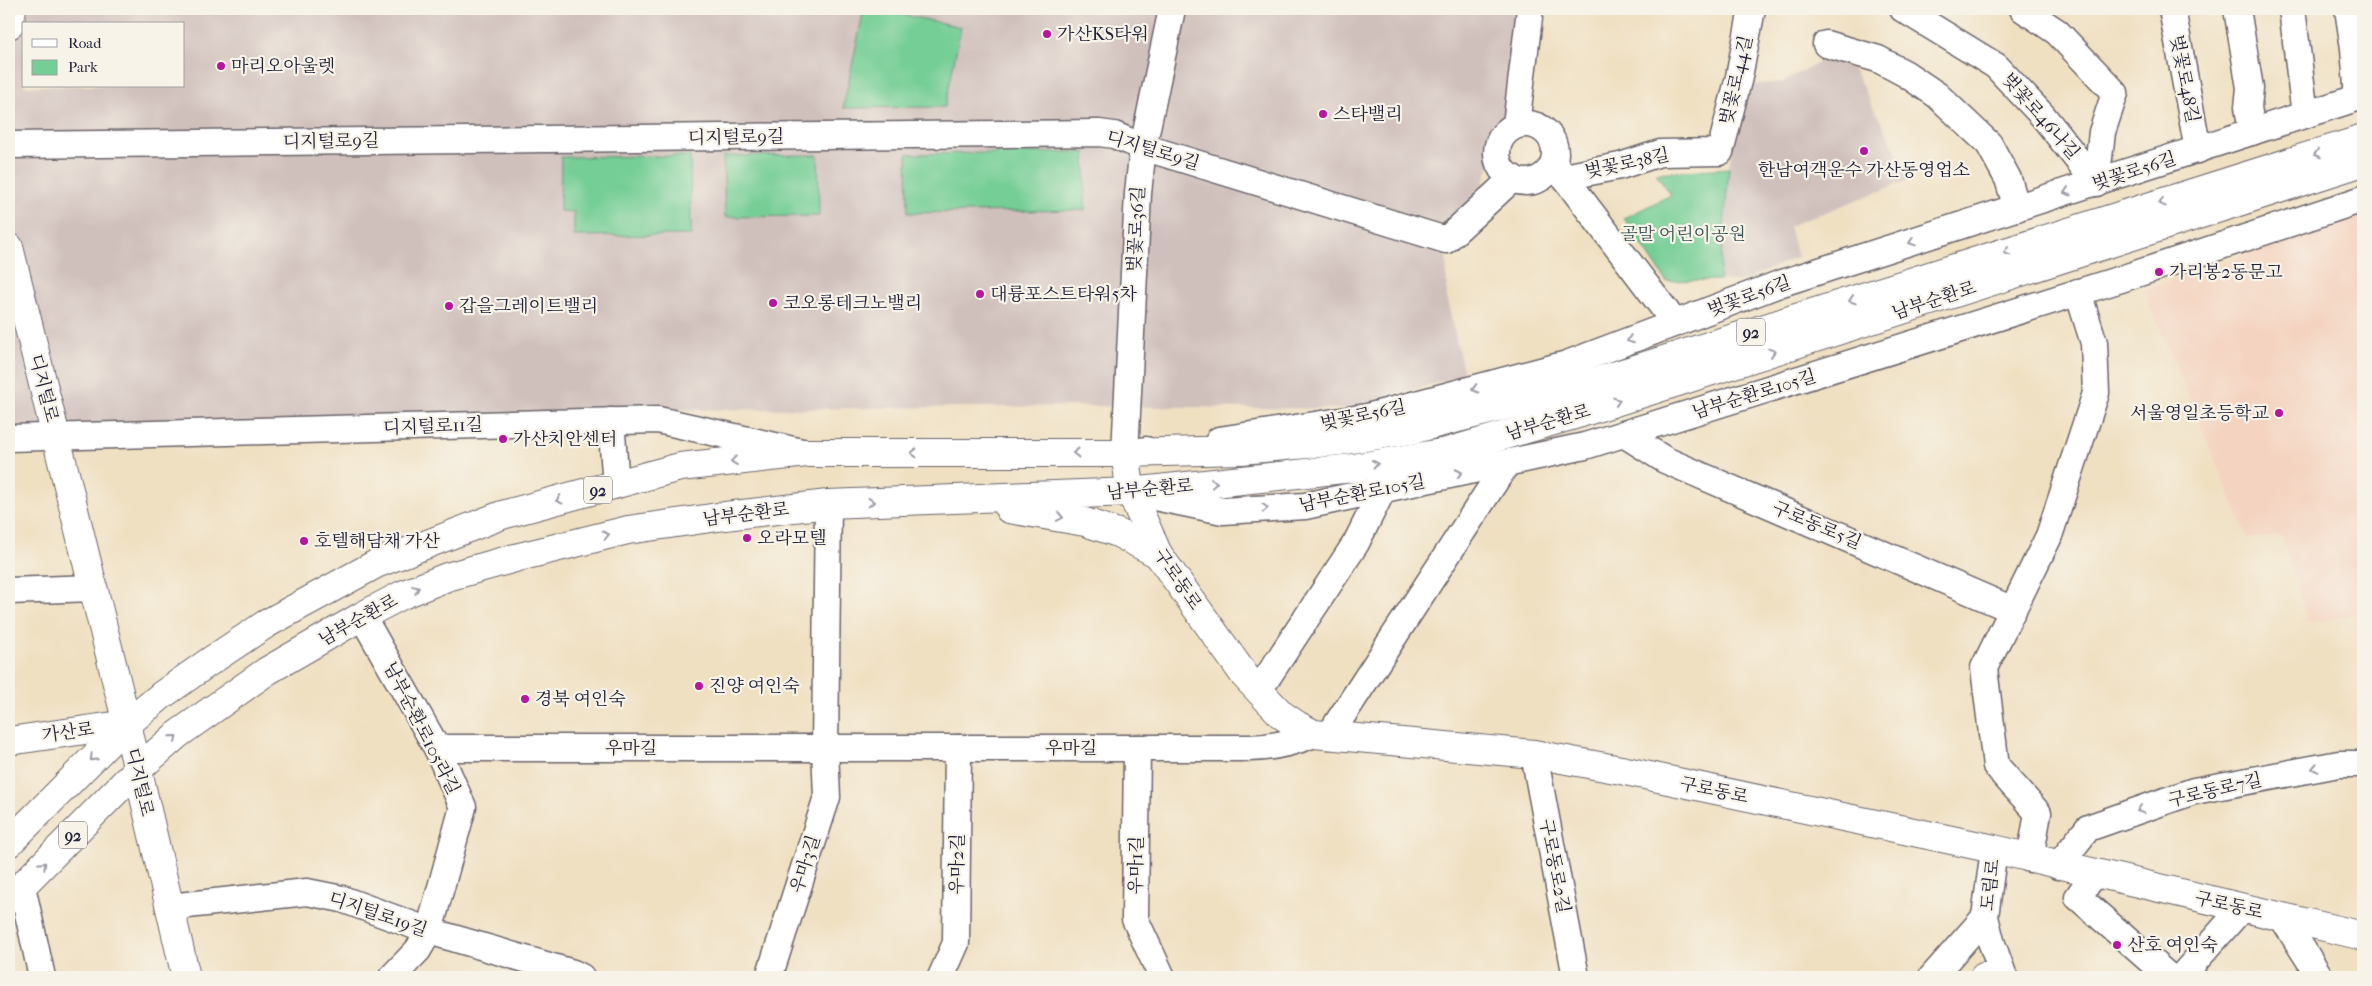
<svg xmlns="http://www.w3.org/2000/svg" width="2372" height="986" font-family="'IM FELL French Canon','Noto Serif KR',serif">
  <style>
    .built { fill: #f4d3c0 }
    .industrial { fill: #d0c0bc; fill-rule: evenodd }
    .green { fill: #74ce95; stroke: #4b7868 }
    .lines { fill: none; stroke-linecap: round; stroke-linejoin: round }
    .minor-casing { stroke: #6a646a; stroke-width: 29 }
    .major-casing { stroke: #6a646a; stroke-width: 30 }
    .minor { stroke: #fff; stroke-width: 26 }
    .major { stroke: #fff; stroke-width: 28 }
    .oneway { stroke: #9c9ca7 }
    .poi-dot { fill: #b5179e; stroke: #f7f3e8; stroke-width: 2 }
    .labels { text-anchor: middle; stroke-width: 4.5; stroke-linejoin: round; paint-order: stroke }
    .shield { fill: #f7f3e8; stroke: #62616f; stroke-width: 1 }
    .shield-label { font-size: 16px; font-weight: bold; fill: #22223b }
    .poi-label { font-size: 18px; fill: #22223b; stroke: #f7f3e8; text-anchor: start }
    .street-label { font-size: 18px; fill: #22223b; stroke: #f7f3e8 }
    .park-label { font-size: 18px; fill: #3b5656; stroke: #f7f3e8 }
  </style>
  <rect width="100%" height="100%" fill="#f7f3e8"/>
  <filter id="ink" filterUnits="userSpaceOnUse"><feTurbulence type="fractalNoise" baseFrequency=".02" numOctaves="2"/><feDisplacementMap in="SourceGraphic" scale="10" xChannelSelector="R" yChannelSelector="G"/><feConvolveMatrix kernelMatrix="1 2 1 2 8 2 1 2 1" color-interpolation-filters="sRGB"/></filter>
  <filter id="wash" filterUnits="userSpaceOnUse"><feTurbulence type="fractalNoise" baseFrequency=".0096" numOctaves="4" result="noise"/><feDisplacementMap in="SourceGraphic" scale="20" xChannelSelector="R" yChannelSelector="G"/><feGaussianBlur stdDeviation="1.12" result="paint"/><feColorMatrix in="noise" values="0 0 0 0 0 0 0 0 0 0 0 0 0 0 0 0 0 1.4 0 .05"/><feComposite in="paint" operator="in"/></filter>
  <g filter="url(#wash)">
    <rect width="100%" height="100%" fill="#f0e0c2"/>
    <!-- built -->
    <polygon class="built" points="2363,214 2363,611 2330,620 2308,622 2282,536 2248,539 2144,290"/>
    <!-- industrial -->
    <g class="industrial">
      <path d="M9,9h1521l-8,66 -42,118 -34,47 1,59 17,76 -116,34 -266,-3 -406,4 -667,27zM24,24h160v62h-160z"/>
      <polygon points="1831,50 1847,57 1911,179 1789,226 1797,257 1741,282 1719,280 1729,168 1740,86 1783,82 1821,61"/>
    </g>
    <!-- green -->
    <g class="green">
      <polygon points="864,9 876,9 961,27 945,107 843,108"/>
      <polygon points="1085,152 1085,210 908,213 907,154"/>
      <polygon points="818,155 819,216 725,217 723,156"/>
      <polygon points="690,156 691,235 574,236 574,212 560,211 561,157"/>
      <polygon points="1729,168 1719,280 1666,281 1624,218 1671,195 1656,173"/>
    </g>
  </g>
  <g filter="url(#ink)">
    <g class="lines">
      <!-- minor casing -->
      <g class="minor-casing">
        <g id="minor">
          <polyline points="1903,9 1996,66 2043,116 2096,183"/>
          <polyline points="2023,9 2057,32 2115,93 2102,132 2096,183"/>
          <polyline points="2172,9 2198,150"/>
          <polyline points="2237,9 2250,88 2248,107 2252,132"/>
          <polyline points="2292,9 2305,115"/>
          <polyline points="2348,9 2354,48 2358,98"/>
          <polyline points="1826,44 1878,59 1906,74 1937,95 1989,144 2008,179 2017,208"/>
          <circle cx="1526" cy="153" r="29"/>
          <polyline points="1516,125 1530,9"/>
          <polyline points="9,145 1099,133 1114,135 1143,147 1446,240 1513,178"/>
          <polyline points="1555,165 1675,323"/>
          <polyline points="1564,177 1620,166 1660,153 1720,152 1739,77 1752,9"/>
          <polyline points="611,421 616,485"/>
          <polyline points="1624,434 1665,460 2013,610"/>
          <polyline points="9,438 658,420 802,452"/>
          <polyline points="1219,440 1367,417 1567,364 1779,284 2363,96"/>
          <polyline points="1146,450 1125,453 1138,193 1143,147 1172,9"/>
          <polyline points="1140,494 1223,511 1305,506 1585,446 2121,279 2363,199"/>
          <polyline points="9,591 93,588"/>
          <polyline points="362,616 437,748 463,807 429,931 418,950 392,977"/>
          <polyline points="1259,690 1356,543 1383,489"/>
          <polyline points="1329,736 1507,463"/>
          <path d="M437,748h812c24,0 43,-5 65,-14"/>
          <polyline points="1137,748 1135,919 1162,977"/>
          <polyline points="1534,754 1576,977"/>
          <polyline points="1994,849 1985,917 1991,941 2004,977"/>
          <polyline points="2030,859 2038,813 1996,766 1984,668 2049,536 2096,393 2094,343 2078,292"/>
          <polyline points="2058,866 2088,828 2194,791 2339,764 2363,764"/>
          <polyline points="2095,873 2078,897 2169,977"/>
          <polyline points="22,886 42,977"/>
          <polyline points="169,907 307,892 342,899 429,931 573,973 581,977"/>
          <polyline points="2282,917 2320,977"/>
          <polyline points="769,977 827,797 825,748 828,504"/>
          <polyline points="941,977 956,943 958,748"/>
          <polyline points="1932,977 1985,917"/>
          <polyline points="2181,977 2242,908"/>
        </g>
      </g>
      <!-- major casing -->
      <g class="major-casing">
        <g id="major">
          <polyline points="9,25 12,9"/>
          <polyline points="9,247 127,724 186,977"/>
          <polyline points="1125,453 1131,492 1158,554 1245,676 1282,715 1297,725 1314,734 1534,754 1621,770 1994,849 2363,936"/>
          <polyline points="1009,509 1085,522 1118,533 1158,554"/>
          <polyline points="9,741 127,724"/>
          <polyline points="9,843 127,724 162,695 209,662 266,624 376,564 502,515 680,467 807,453 1125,453 1241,450 1340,441 1411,430 1572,389 2363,139"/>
          <polyline points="9,899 137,770 178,734 267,671 362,616 402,595 447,577 515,558 628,530 725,516 828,504 1131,492 1353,468 1447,452 1581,413 2363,162"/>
          <polyline points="1984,977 1993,977"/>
        </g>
      </g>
      <!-- minor -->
      <use href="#minor" class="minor"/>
      <!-- major -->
      <use href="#major" class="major"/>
    </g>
    <!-- one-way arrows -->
    <defs><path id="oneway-chevron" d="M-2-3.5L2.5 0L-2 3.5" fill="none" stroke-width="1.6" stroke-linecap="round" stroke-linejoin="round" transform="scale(1.25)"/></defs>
    <g class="oneway">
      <use href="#oneway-chevron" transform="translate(2317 154) rotate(162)"/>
      <use href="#oneway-chevron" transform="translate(2067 192) rotate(162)"/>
      <use href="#oneway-chevron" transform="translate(2162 203) rotate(162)"/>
      <use href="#oneway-chevron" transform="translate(1912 242) rotate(162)"/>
      <use href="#oneway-chevron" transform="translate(2007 252) rotate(162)"/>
      <use href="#oneway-chevron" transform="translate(1852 300) rotate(162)"/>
      <use href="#oneway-chevron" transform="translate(1630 340) rotate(159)"/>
      <use href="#oneway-chevron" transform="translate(1772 352) rotate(-18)"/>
      <use href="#oneway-chevron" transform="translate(1475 389) rotate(165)"/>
      <use href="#oneway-chevron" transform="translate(1617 401) rotate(-18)"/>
      <use href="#oneway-chevron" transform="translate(914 453) rotate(-180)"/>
      <use href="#oneway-chevron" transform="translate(1076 453) rotate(-180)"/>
      <use href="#oneway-chevron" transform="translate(734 461) rotate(173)"/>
      <use href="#oneway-chevron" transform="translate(1375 464) rotate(-10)"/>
      <use href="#oneway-chevron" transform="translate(1459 473) rotate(-12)"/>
      <use href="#oneway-chevron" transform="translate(1214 483) rotate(-6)"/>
      <use href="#oneway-chevron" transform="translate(559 500) rotate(165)"/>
      <use href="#oneway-chevron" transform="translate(871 502) rotate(-2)"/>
      <use href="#oneway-chevron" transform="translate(1265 508) rotate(-3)"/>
      <use href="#oneway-chevron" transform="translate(1060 517) rotate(10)"/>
      <use href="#oneway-chevron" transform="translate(606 535) rotate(-14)"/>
      <use href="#oneway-chevron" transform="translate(416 589) rotate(-22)"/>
      <use href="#oneway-chevron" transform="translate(174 738) rotate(-40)"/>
      <use href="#oneway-chevron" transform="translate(93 758) rotate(135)"/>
      <use href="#oneway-chevron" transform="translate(2315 768) rotate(169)"/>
      <use href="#oneway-chevron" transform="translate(2140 810) rotate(161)"/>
      <use href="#oneway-chevron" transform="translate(43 865) rotate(-45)"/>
    </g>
  </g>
  <!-- markers -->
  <g class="poi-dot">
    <circle cx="1047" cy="34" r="5"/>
    <circle cx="221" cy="66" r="5"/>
    <circle cx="1323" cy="114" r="5"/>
    <circle cx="1864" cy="151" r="5"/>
    <circle cx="2159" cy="272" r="5"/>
    <circle cx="980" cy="294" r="5"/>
    <circle cx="773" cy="303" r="5"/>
    <circle cx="449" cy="306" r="5"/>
    <circle cx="2279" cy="413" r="5"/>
    <circle cx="503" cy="439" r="5"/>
    <circle cx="747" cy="538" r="5"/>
    <circle cx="304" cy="541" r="5"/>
    <circle cx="699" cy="686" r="5"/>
    <circle cx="525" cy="699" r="5"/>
    <circle cx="2117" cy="945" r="5"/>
  </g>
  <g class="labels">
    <!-- shield labels -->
    <g class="shield">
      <rect x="1737" y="318.5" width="28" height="27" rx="4"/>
      <rect x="584" y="476.5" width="28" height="27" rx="4"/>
      <rect x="59" y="821.5" width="28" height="27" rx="4"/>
    </g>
    <g class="shield-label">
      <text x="1751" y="338">92</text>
      <text x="598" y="496">92</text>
      <text x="73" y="841">92</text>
    </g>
    <!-- poi labels -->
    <g class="poi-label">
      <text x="1057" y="40">가산KS타워</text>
      <text x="231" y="72">마리오아울렛</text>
      <text x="1333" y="120">스타밸리</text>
      <text x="1864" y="176" text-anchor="middle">한남여객운수 가산동영업소</text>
      <text x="2169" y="278">가리봉2동문고</text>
      <text x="990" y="300">대륭포스트타워5차</text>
      <text x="783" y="309">코오롱테크노밸리</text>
      <text x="459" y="312">갑을그레이트밸리</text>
      <text x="2269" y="419" text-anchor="end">서울영일초등학교</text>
      <text x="513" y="445">가산치안센터</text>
      <text x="757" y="544">오라모텔</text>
      <text x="314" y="547">호텔해담채 가산</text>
      <text x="709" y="692">진양 여인숙</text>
      <text x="535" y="705">경북 여인숙</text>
      <text x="2127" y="951">산호 여인숙</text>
    </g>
    <!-- street labels -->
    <g class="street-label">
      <text transform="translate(2185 79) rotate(79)" y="6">벚꽃로48길</text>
      <text transform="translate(1736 80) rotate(-77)" y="6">벚꽃로44길</text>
      <text transform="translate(2041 116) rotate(49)" y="6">벚꽃로46나길</text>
      <text transform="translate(736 137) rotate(-1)" y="6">디지털로9길</text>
      <text transform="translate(331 141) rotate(-1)" y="6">디지털로9길</text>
      <text transform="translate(1153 150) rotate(17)" y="6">디지털로9길</text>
      <text transform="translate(1627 163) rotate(-12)" y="6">벚꽃로38길</text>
      <text transform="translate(2134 171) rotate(-18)" y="6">벚꽃로56길</text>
      <text transform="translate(1136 229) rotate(-87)" y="6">벚꽃로36길</text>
      <text transform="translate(1749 296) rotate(-20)" y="6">벚꽃로56길</text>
      <text transform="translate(1934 300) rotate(-18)" y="6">남부순환로</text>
      <text transform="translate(44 388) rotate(76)" y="6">디지털로</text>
      <text transform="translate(1754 394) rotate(-17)" y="6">남부순환로105길</text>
      <text transform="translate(1363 415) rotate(-12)" y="6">벚꽃로56길</text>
      <text transform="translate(1548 422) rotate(-16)" y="6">남부순환로</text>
      <text transform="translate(433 426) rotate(-2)" y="6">디지털로11길</text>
      <text transform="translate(1150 489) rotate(-5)" y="6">남부순환로</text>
      <text transform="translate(1362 493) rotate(-11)" y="6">남부순환로105길</text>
      <text transform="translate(746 514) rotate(-7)" y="6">남부순환로</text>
      <text transform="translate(1817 525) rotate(23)" y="6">구로동로5길</text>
      <text transform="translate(1178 579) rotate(56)" y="6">구로동로</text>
      <text transform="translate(358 620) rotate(-29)" y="6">남부순환로</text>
      <text transform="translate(422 728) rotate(63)" y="6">남부순환로105라길</text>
      <text transform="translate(68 732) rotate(-8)" y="6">가산로</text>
      <text x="631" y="754">우마길</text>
      <text x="1071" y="754">우마길</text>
      <text transform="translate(140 782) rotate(77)" y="6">디지털로</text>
      <text transform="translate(1714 790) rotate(12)" y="6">구로동로</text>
      <text transform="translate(2215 790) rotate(-13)" y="6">구로동로7길</text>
      <text transform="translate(805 864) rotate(-72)" y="6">우마3길</text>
      <text transform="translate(957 864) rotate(-89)" y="6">우마2길</text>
      <text transform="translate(1136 865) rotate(-89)" y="6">우마1길</text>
      <text transform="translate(1555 866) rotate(79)" y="6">구로동로2길</text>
      <text transform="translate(1990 885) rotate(-83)" y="6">도림로</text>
      <text transform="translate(2229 905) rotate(13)" y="6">구로동로</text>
      <text transform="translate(378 914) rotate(19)" y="6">디지털로19길</text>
    </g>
    <!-- park labels -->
    <g class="park-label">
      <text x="1683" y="240">골말 어린이공원</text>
    </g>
  </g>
  <!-- margin -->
  <rect width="2372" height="986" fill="none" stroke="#f7f3e8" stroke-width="30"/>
  <!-- legend -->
  <rect x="22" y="22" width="162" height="65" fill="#f7f3e8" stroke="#a29fa3"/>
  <rect x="32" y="39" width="25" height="8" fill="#ffffff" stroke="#a29fa3"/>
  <text x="68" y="48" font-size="15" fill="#22223b">Road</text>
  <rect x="32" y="60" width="25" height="15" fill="#74ce95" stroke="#a29fa3"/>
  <text x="68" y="72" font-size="15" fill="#22223b">Park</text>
</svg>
